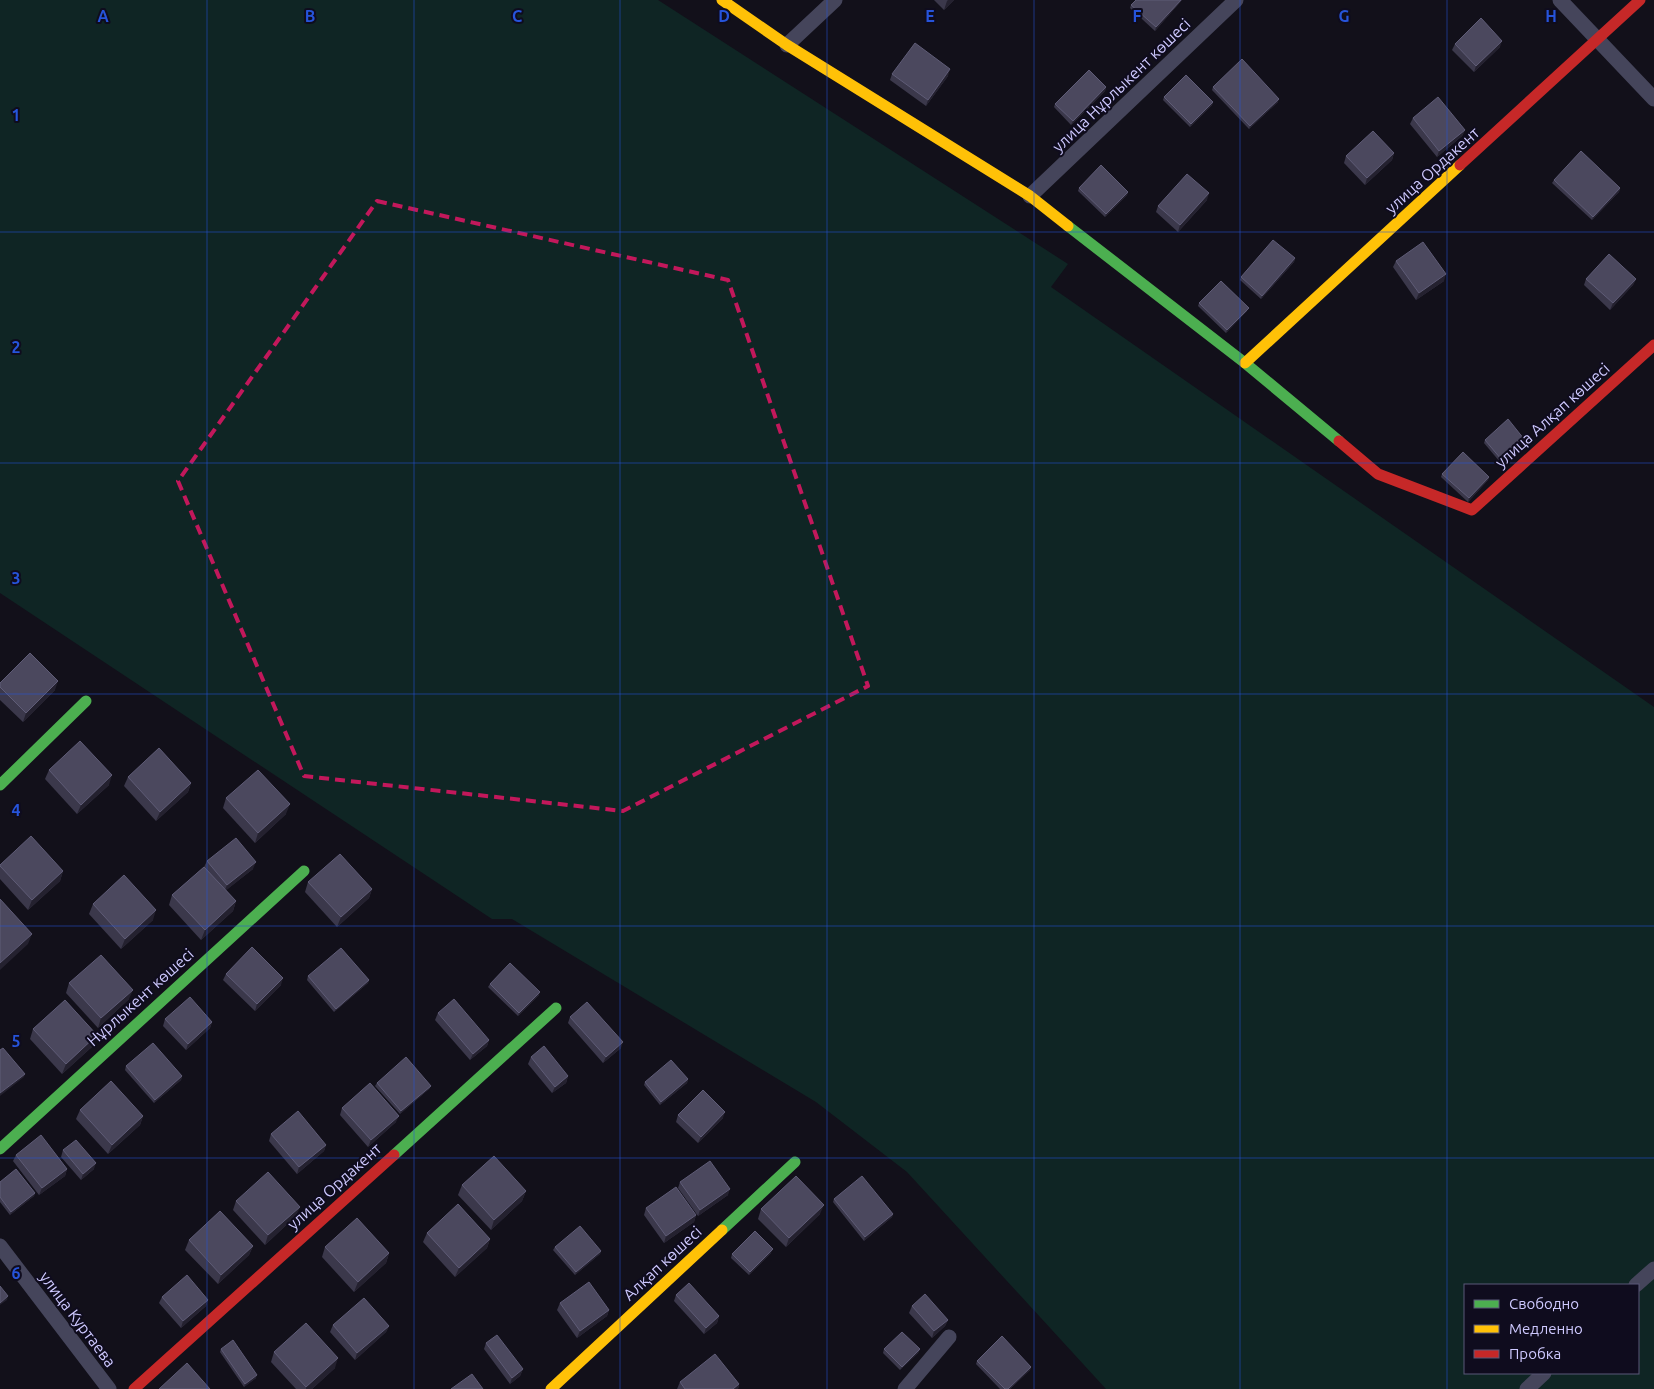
<svg xmlns="http://www.w3.org/2000/svg" width="1654" height="1389" font-family="Ubuntu,sans-serif">
  <style>
    .green { fill: #0f2524; fill-rule: evenodd }
    .lines { fill: none; stroke-linecap: round; stroke-linejoin: round }
    .street { stroke: #45455b; stroke-width: 15 }
    .fast { stroke: #4caf50; stroke-width: 11 }
    .slow { stroke: #ffc107; stroke-width: 11 }
    .jam { stroke: #c62828; stroke-width: 11 }
    .wall { fill: #3b384b }
    .shaded-wall { fill: #24212f }
    .building { fill: #4b485e; stroke: #5f5c77 }
    .marked { fill: none; stroke: #c2185b; stroke-width: 4; stroke-dasharray: 10 6; stroke-linejoin: round }
    .grid { fill: none; stroke: #2654da; stroke-width: 1; stroke-opacity: 0.55 }
    .labels { text-anchor: middle; stroke-width: 4; stroke-linejoin: round; paint-order: stroke }
    .street-label { font-size: 16px; fill: #cec9ff; stroke: #0f0c1e }
    .grid-label { font-size: 16px; text-anchor: middle; font-weight: bold; fill: #2654da; stroke: #0f0c1e; stroke-width: 4; stroke-linejoin: round; paint-order: stroke }
  </style>
  <rect width="100%" height="100%" fill="#12101a"/>
  <!-- green -->
  <path class="green" d="M0,0h658l410,264 -17,23 603,420v682h-548l-199,-217 -91,-70 -304,-183h-20l-492,-326zM1465,1285h173v88h-173z"/>
  <g class="lines">
    <!-- street -->
    <g class="street">
      <polyline points="1560,0 1654,99"/>
      <polyline points="787,45 835,0"/>
      <polyline points="1030,196 1236,0"/>
      <polyline points="0,1246 109,1389"/>
      <polyline points="1636,1285 1654,1269"/>
      <polyline points="905,1389 949,1337"/>
      <polyline points="1527,1389 1544,1373"/>
    </g>
    <!-- fast -->
    <g class="fast">
      <polyline points="1068,226 1245,363 1339,441"/>
      <polyline points="0,785 86,701"/>
      <polyline points="0,1149 304,871"/>
      <polyline points="394,1155 556,1008"/>
      <polyline points="722,1230 795,1162"/>
    </g>
    <!-- slow -->
    <g class="slow">
      <polyline points="722,0 787,45 1030,196 1068,226"/>
      <polyline points="1245,363 1460,165"/>
      <polyline points="551,1389 722,1230"/>
    </g>
    <!-- jam -->
    <g class="jam">
      <polyline points="1460,165 1640,0"/>
      <polyline points="1339,441 1378,474 1472,510 1654,345"/>
      <polyline points="134,1389 394,1155"/>
    </g>
  </g>
  <!-- wall -->
  <g class="wall">
    <polygon points="934,0 954,0 944,10"/>
    <polygon points="1136,0 1182,0 1155,31 1130,8 1131,5"/>
    <polygon points="1455,44 1500,47 1474,72 1452,50"/>
    <polygon points="892,74 948,76 926,106 890,80"/>
    <polygon points="1106,87 1105,91 1071,125 1054,107 1055,104"/>
    <polygon points="1213,87 1278,102 1249,129 1212,90"/>
    <polygon points="1164,97 1213,102 1212,105 1190,127 1163,100"/>
    <polygon points="1413,118 1465,130 1462,136 1437,157 1410,124"/>
    <polygon points="1394,153 1392,160 1365,185 1344,163 1346,156"/>
    <polygon points="1554,180 1620,188 1619,192 1592,220 1552,183"/>
    <polygon points="1079,188 1128,192 1127,195 1105,217 1078,191"/>
    <polygon points="1207,200 1178,232 1156,212 1158,206"/>
    <polygon points="1295,258 1294,262 1261,299 1240,280 1241,277"/>
    <polygon points="1396,261 1444,281 1416,300 1393,267"/>
    <polygon points="1586,279 1636,279 1633,285 1610,310 1584,285"/>
    <polygon points="1199,303 1247,311 1226,333 1198,306"/>
    <polygon points="1485,440 1523,442 1500,462 1484,443"/>
    <polygon points="1442,474 1489,477 1488,480 1468,502 1441,477"/>
    <polygon points="0,683 55,690 23,722 0,700"/>
    <polygon points="49,770 109,785 77,814 45,779"/>
    <polygon points="128,777 191,783 188,792 156,821 124,786"/>
    <polygon points="226,798 286,814 255,843 223,808"/>
    <polygon points="207,861 253,869 226,890 236,901 233,911 201,940 169,905 172,895 204,867"/>
    <polygon points="0,865 63,871 60,881 28,910 0,879"/>
    <polygon points="308,882 372,889 369,898 337,927 305,892"/>
    <polygon points="93,904 153,920 121,949 89,914"/>
    <polygon points="226,974 281,985 255,1011 223,980"/>
    <polygon points="308,976 369,980 368,983 334,1012 307,980"/>
    <polygon points="69,983 129,999 98,1028 66,993"/>
    <polygon points="490,984 539,995 518,1016 488,987"/>
    <polygon points="438,1013 489,1040 487,1046 470,1060 435,1020"/>
    <polygon points="570,1017 621,1048 603,1063 568,1023"/>
    <polygon points="165,1019 212,1022 210,1028 186,1050 163,1026"/>
    <polygon points="33,1029 94,1045 62,1074 30,1039"/>
    <polygon points="531,1057 568,1076 566,1083 552,1093 528,1064"/>
    <polygon points="126,1066 182,1076 181,1080 154,1103 125,1070"/>
    <polygon points="688,1079 687,1083 660,1105 644,1085 645,1082"/>
    <polygon points="377,1083 431,1086 429,1089 400,1114 375,1086"/>
    <polygon points="342,1108 396,1122 368,1147 340,1115"/>
    <polygon points="80,1110 143,1116 140,1125 108,1154 76,1119"/>
    <polygon points="678,1115 723,1118 698,1143 676,1122"/>
    <polygon points="271,1134 326,1145 324,1151 297,1174 269,1141"/>
    <polygon points="63,1150 94,1169 81,1180 61,1157"/>
    <polygon points="16,1155 67,1169 65,1176 39,1195 13,1161"/>
    <polygon points="0,1182 35,1193 34,1196 10,1215 0,1202"/>
    <polygon points="680,1182 728,1195 698,1216 678,1188"/>
    <polygon points="462,1185 526,1191 522,1201 491,1230 458,1195"/>
    <polygon points="834,1199 893,1214 892,1217 864,1241 833,1202"/>
    <polygon points="236,1201 296,1216 265,1245 233,1210"/>
    <polygon points="646,1208 696,1215 694,1222 664,1243 644,1215"/>
    <polygon points="761,1209 820,1214 786,1247 758,1219"/>
    <polygon points="427,1233 490,1239 487,1248 455,1277 423,1242"/>
    <polygon points="189,1240 253,1246 249,1255 218,1284 185,1250"/>
    <polygon points="325,1247 389,1253 386,1263 354,1292 322,1257"/>
    <polygon points="555,1247 601,1251 600,1254 575,1275 553,1250"/>
    <polygon points="771,1253 749,1275 731,1258 732,1254"/>
    <polygon points="676,1295 719,1316 717,1323 704,1334 674,1301"/>
    <polygon points="162,1297 208,1300 206,1306 181,1328 159,1303"/>
    <polygon points="560,1303 609,1310 607,1316 577,1338 557,1310"/>
    <polygon points="912,1306 948,1320 945,1326 932,1338 909,1313"/>
    <polygon points="333,1325 389,1326 386,1332 355,1360 330,1332"/>
    <polygon points="486,1343 523,1369 520,1376 510,1384 484,1349"/>
    <polygon points="221,1349 256,1378 244,1387 220,1352"/>
    <polygon points="884,1349 920,1349 918,1353 900,1370 883,1353"/>
    <polygon points="274,1352 335,1368 312,1389 296,1389 271,1362"/>
    <polygon points="977,1361 1031,1367 1030,1370 1010,1389 1000,1389 976,1364"/>
    <polygon points="680,1382 739,1384 738,1389 677,1389"/>
  </g>
  <!-- shaded-wall -->
  <g class="shaded-wall">
    <polygon points="948,0 954,0 944,10 947,1"/>
    <polygon points="1181,0 1182,0 1155,31 1156,27"/>
    <polygon points="1502,41 1500,47 1474,72 1476,66"/>
    <polygon points="950,69 948,76 926,106 928,100"/>
    <polygon points="1106,87 1105,91 1071,125 1073,121"/>
    <polygon points="1279,99 1278,102 1249,129 1250,126"/>
    <polygon points="1213,102 1212,105 1190,127 1191,124"/>
    <polygon points="1465,130 1462,136 1437,157 1439,151"/>
    <polygon points="1394,153 1392,160 1365,185 1367,178"/>
    <polygon points="1620,188 1619,192 1592,220 1593,217"/>
    <polygon points="1128,192 1127,195 1105,217 1106,214"/>
    <polygon points="1209,193 1207,200 1178,232 1180,225"/>
    <polygon points="1295,258 1294,262 1261,299 1262,296"/>
    <polygon points="1446,274 1444,281 1416,300 1419,293"/>
    <polygon points="1636,279 1633,285 1610,310 1613,303"/>
    <polygon points="1249,308 1247,311 1226,333 1227,330"/>
    <polygon points="1524,439 1523,442 1500,462 1501,459"/>
    <polygon points="1489,477 1488,480 1468,502 1469,498"/>
    <polygon points="58,681 55,690 23,722 26,713"/>
    <polygon points="112,775 109,785 77,814 81,805"/>
    <polygon points="191,783 188,792 156,821 160,812"/>
    <polygon points="290,804 286,814 255,843 258,833"/>
    <polygon points="256,862 253,869 224,892 227,885"/>
    <polygon points="63,871 60,881 28,910 32,900"/>
    <polygon points="372,889 369,898 337,927 341,917"/>
    <polygon points="236,901 233,911 201,940 205,930"/>
    <polygon points="156,910 153,920 121,949 125,939"/>
    <polygon points="32,934 28,944 0,970 0,963"/>
    <polygon points="283,978 281,985 255,1011 257,1004"/>
    <polygon points="369,980 368,983 334,1012 336,1009"/>
    <polygon points="133,990 129,999 98,1028 101,1018"/>
    <polygon points="540,992 539,995 518,1016 519,1013"/>
    <polygon points="212,1022 210,1028 186,1050 188,1044"/>
    <polygon points="97,1035 94,1045 62,1074 66,1064"/>
    <polygon points="489,1040 487,1046 470,1060 473,1054"/>
    <polygon points="623,1042 621,1048 603,1063 606,1057"/>
    <polygon points="25,1074 24,1077 0,1096 0,1093"/>
    <polygon points="182,1076 181,1080 154,1103 155,1100"/>
    <polygon points="568,1076 566,1083 552,1093 555,1087"/>
    <polygon points="688,1079 687,1083 660,1105 661,1102"/>
    <polygon points="431,1086 429,1089 400,1114 401,1111"/>
    <polygon points="725,1112 723,1118 698,1143 701,1137"/>
    <polygon points="143,1116 140,1125 108,1154 112,1145"/>
    <polygon points="399,1116 396,1122 368,1147 371,1140"/>
    <polygon points="326,1145 324,1151 297,1174 299,1167"/>
    <polygon points="96,1163 94,1169 81,1180 83,1174"/>
    <polygon points="67,1169 65,1176 39,1195 42,1188"/>
    <polygon points="730,1189 728,1195 698,1216 700,1210"/>
    <polygon points="526,1191 522,1201 491,1230 494,1220"/>
    <polygon points="35,1193 34,1196 10,1215 11,1212"/>
    <polygon points="824,1205 820,1214 786,1247 789,1238"/>
    <polygon points="300,1207 296,1216 265,1245 268,1235"/>
    <polygon points="893,1214 892,1217 864,1241 865,1237"/>
    <polygon points="696,1215 694,1222 664,1243 666,1236"/>
    <polygon points="490,1239 487,1248 455,1277 459,1268"/>
    <polygon points="253,1246 249,1255 218,1284 221,1275"/>
    <polygon points="773,1249 771,1253 749,1275 750,1272"/>
    <polygon points="601,1251 600,1254 575,1275 576,1272"/>
    <polygon points="389,1253 386,1263 354,1292 358,1282"/>
    <polygon points="8,1296 7,1300 0,1305 0,1303"/>
    <polygon points="208,1300 206,1306 181,1328 183,1321"/>
    <polygon points="609,1310 607,1316 577,1338 580,1331"/>
    <polygon points="719,1316 717,1323 704,1334 706,1328"/>
    <polygon points="948,1320 945,1326 932,1338 934,1331"/>
    <polygon points="389,1326 386,1332 355,1360 357,1353"/>
    <polygon points="920,1349 918,1353 900,1370 902,1367"/>
    <polygon points="338,1358 335,1368 312,1389 306,1389 306,1387"/>
    <polygon points="1031,1367 1030,1370 1010,1389 1008,1389"/>
    <polygon points="523,1369 520,1376 510,1384 512,1378"/>
    <polygon points="257,1375 256,1378 244,1387 245,1384"/>
    <polygon points="739,1384 738,1389 733,1389"/>
  </g>
  <!-- building -->
  <g class="building">
    <polygon points="1136,0 1181,0 1156,27 1131,5"/>
    <polygon points="1481,18 1502,41 1476,66 1455,44"/>
    <polygon points="915,43 950,69 928,100 892,74"/>
    <polygon points="1242,59 1279,99 1250,126 1213,87"/>
    <polygon points="1089,70 1106,87 1073,121 1055,104"/>
    <polygon points="1186,75 1213,102 1191,124 1164,97"/>
    <polygon points="1438,97 1465,130 1439,151 1413,118"/>
    <polygon points="1373,131 1394,153 1367,178 1346,156"/>
    <polygon points="1581,151 1620,188 1593,217 1554,180"/>
    <polygon points="1101,165 1128,192 1106,214 1079,188"/>
    <polygon points="1187,174 1209,193 1180,225 1158,206"/>
    <polygon points="1273,240 1295,258 1262,296 1241,277"/>
    <polygon points="1423,242 1446,274 1419,293 1396,261"/>
    <polygon points="1609,254 1636,279 1613,303 1586,279"/>
    <polygon points="1221,281 1249,308 1227,330 1199,303"/>
    <polygon points="1508,419 1524,439 1501,459 1485,440"/>
    <polygon points="1463,452 1489,477 1469,498 1442,474"/>
    <polygon points="30,653 58,681 26,713 0,687 0,683"/>
    <polygon points="80,741 112,775 81,805 49,770"/>
    <polygon points="159,748 191,783 160,812 128,777"/>
    <polygon points="258,770 290,804 258,833 226,798"/>
    <polygon points="31,836 63,871 32,900 0,866 0,865"/>
    <polygon points="236,838 256,862 227,885 207,861"/>
    <polygon points="340,854 372,889 341,917 308,882"/>
    <polygon points="204,867 236,901 205,930 172,895"/>
    <polygon points="124,875 156,910 125,939 93,904"/>
    <polygon points="0,899 32,934 0,963"/>
    <polygon points="252,947 283,978 257,1004 226,974"/>
    <polygon points="341,948 369,980 336,1009 308,976"/>
    <polygon points="101,955 133,990 101,1018 69,983"/>
    <polygon points="510,963 540,992 519,1013 490,984"/>
    <polygon points="190,997 212,1022 188,1044 165,1019"/>
    <polygon points="454,999 489,1040 473,1054 438,1013"/>
    <polygon points="65,1000 97,1035 66,1064 33,1029"/>
    <polygon points="587,1002 623,1042 606,1057 570,1017"/>
    <polygon points="153,1043 182,1076 155,1100 126,1066"/>
    <polygon points="544,1046 568,1076 555,1087 531,1057"/>
    <polygon points="3,1048 25,1074 0,1093 0,1050"/>
    <polygon points="406,1057 431,1086 401,1111 377,1083"/>
    <polygon points="671,1060 688,1079 661,1102 645,1082"/>
    <polygon points="111,1081 143,1116 112,1145 80,1110"/>
    <polygon points="370,1083 399,1116 371,1140 342,1108"/>
    <polygon points="703,1090 725,1112 701,1137 678,1115"/>
    <polygon points="298,1111 326,1145 299,1167 271,1134"/>
    <polygon points="41,1135 67,1169 42,1188 16,1155"/>
    <polygon points="76,1140 96,1163 83,1174 63,1150"/>
    <polygon points="494,1156 526,1191 494,1220 462,1185"/>
    <polygon points="710,1161 730,1189 700,1210 680,1182"/>
    <polygon points="16,1169 35,1193 11,1212 0,1197 0,1182"/>
    <polygon points="268,1172 300,1207 268,1235 236,1201"/>
    <polygon points="796,1176 824,1205 789,1238 761,1209"/>
    <polygon points="862,1176 893,1214 865,1237 834,1199"/>
    <polygon points="676,1187 696,1215 666,1236 646,1208"/>
    <polygon points="458,1204 490,1239 459,1268 427,1233"/>
    <polygon points="220,1211 253,1246 221,1275 189,1240"/>
    <polygon points="357,1218 389,1253 358,1282 325,1247"/>
    <polygon points="580,1226 601,1251 576,1272 555,1247"/>
    <polygon points="755,1231 773,1249 750,1272 732,1254"/>
    <polygon points="187,1275 208,1300 183,1321 162,1297"/>
    <polygon points="589,1282 609,1310 580,1331 560,1303"/>
    <polygon points="689,1283 719,1316 706,1328 676,1295"/>
    <polygon points="0,1286 8,1296 0,1303"/>
    <polygon points="925,1294 948,1320 934,1331 912,1306"/>
    <polygon points="364,1298 389,1326 357,1353 333,1325"/>
    <polygon points="306,1323 338,1358 306,1387 274,1352"/>
    <polygon points="902,1332 920,1349 902,1367 884,1349"/>
    <polygon points="497,1335 523,1369 512,1378 486,1343"/>
    <polygon points="1002,1336 1031,1367 1008,1389 1005,1389 977,1361"/>
    <polygon points="233,1340 257,1375 245,1384 221,1349"/>
    <polygon points="715,1354 739,1384 733,1389 685,1389 680,1382"/>
    <polygon points="187,1363 210,1389 159,1389"/>
    <polygon points="472,1374 483,1389 451,1389"/>
  </g>
  <!-- marked area -->
  <path class="marked" d="M377,201l351,79 140,406 -245,125 -319,-35 -126,-295z"/>
  <!-- grid -->
  <path class="grid" d="M207,0v1389M414,0v1389M620,0v1389M827,0v1389M1034,0v1389M1240,0v1389M1447,0v1389M0,232h1654M0,463h1654M0,694h1654M0,926h1654M0,1158h1654"/>
  <g class="labels">
    <!-- street labels -->
    <g class="street-label">
      <text transform="translate(1121 85) rotate(-44)" y="6">улица Нұрлыкент көшесі</text>
      <text transform="translate(1432 170) rotate(-42)" y="6">улица Ордакент</text>
      <text transform="translate(1552 415) rotate(-42)" y="6">улица Алқап көшесі</text>
      <text transform="translate(140 997) rotate(-42)" y="6">Нұрлыкент көшесі</text>
      <text transform="translate(334 1186) rotate(-42)" y="6">улица Ордакент</text>
      <text transform="translate(662 1263) rotate(-43)" y="6">Алқап көшесі</text>
      <text transform="translate(78 1319) rotate(53)" y="6">улица Куртаева</text>
    </g>
  </g>
  <g class="grid-label">
    <text x="103" y="22">A</text>
    <text x="310" y="22">B</text>
    <text x="517" y="22">C</text>
    <text x="724" y="22">D</text>
    <text x="930" y="22">E</text>
    <text x="1137" y="22">F</text>
    <text x="1344" y="22">G</text>
    <text x="1551" y="22">H</text>
    <text x="16" y="121">1</text>
    <text x="16" y="353">2</text>
    <text x="16" y="584">3</text>
    <text x="16" y="816">4</text>
    <text x="16" y="1047">5</text>
    <text x="16" y="1279">6</text>
  </g>
  <!-- legend -->
  <rect x="1464" y="1284" width="175" height="90" fill="#0f0c1e" stroke="#5b5878"/>
  <rect x="1474" y="1300" width="25" height="8" fill="#4caf50" stroke="#5b5878"/>
  <text x="1509" y="1309" font-size="15" fill="#cec9ff">Свободно</text>
  <rect x="1474" y="1325" width="25" height="8" fill="#ffc107" stroke="#5b5878"/>
  <text x="1509" y="1334" font-size="15" fill="#cec9ff">Медленно</text>
  <rect x="1474" y="1350" width="25" height="8" fill="#c62828" stroke="#5b5878"/>
  <text x="1509" y="1359" font-size="15" fill="#cec9ff">Пробка</text>
</svg>
